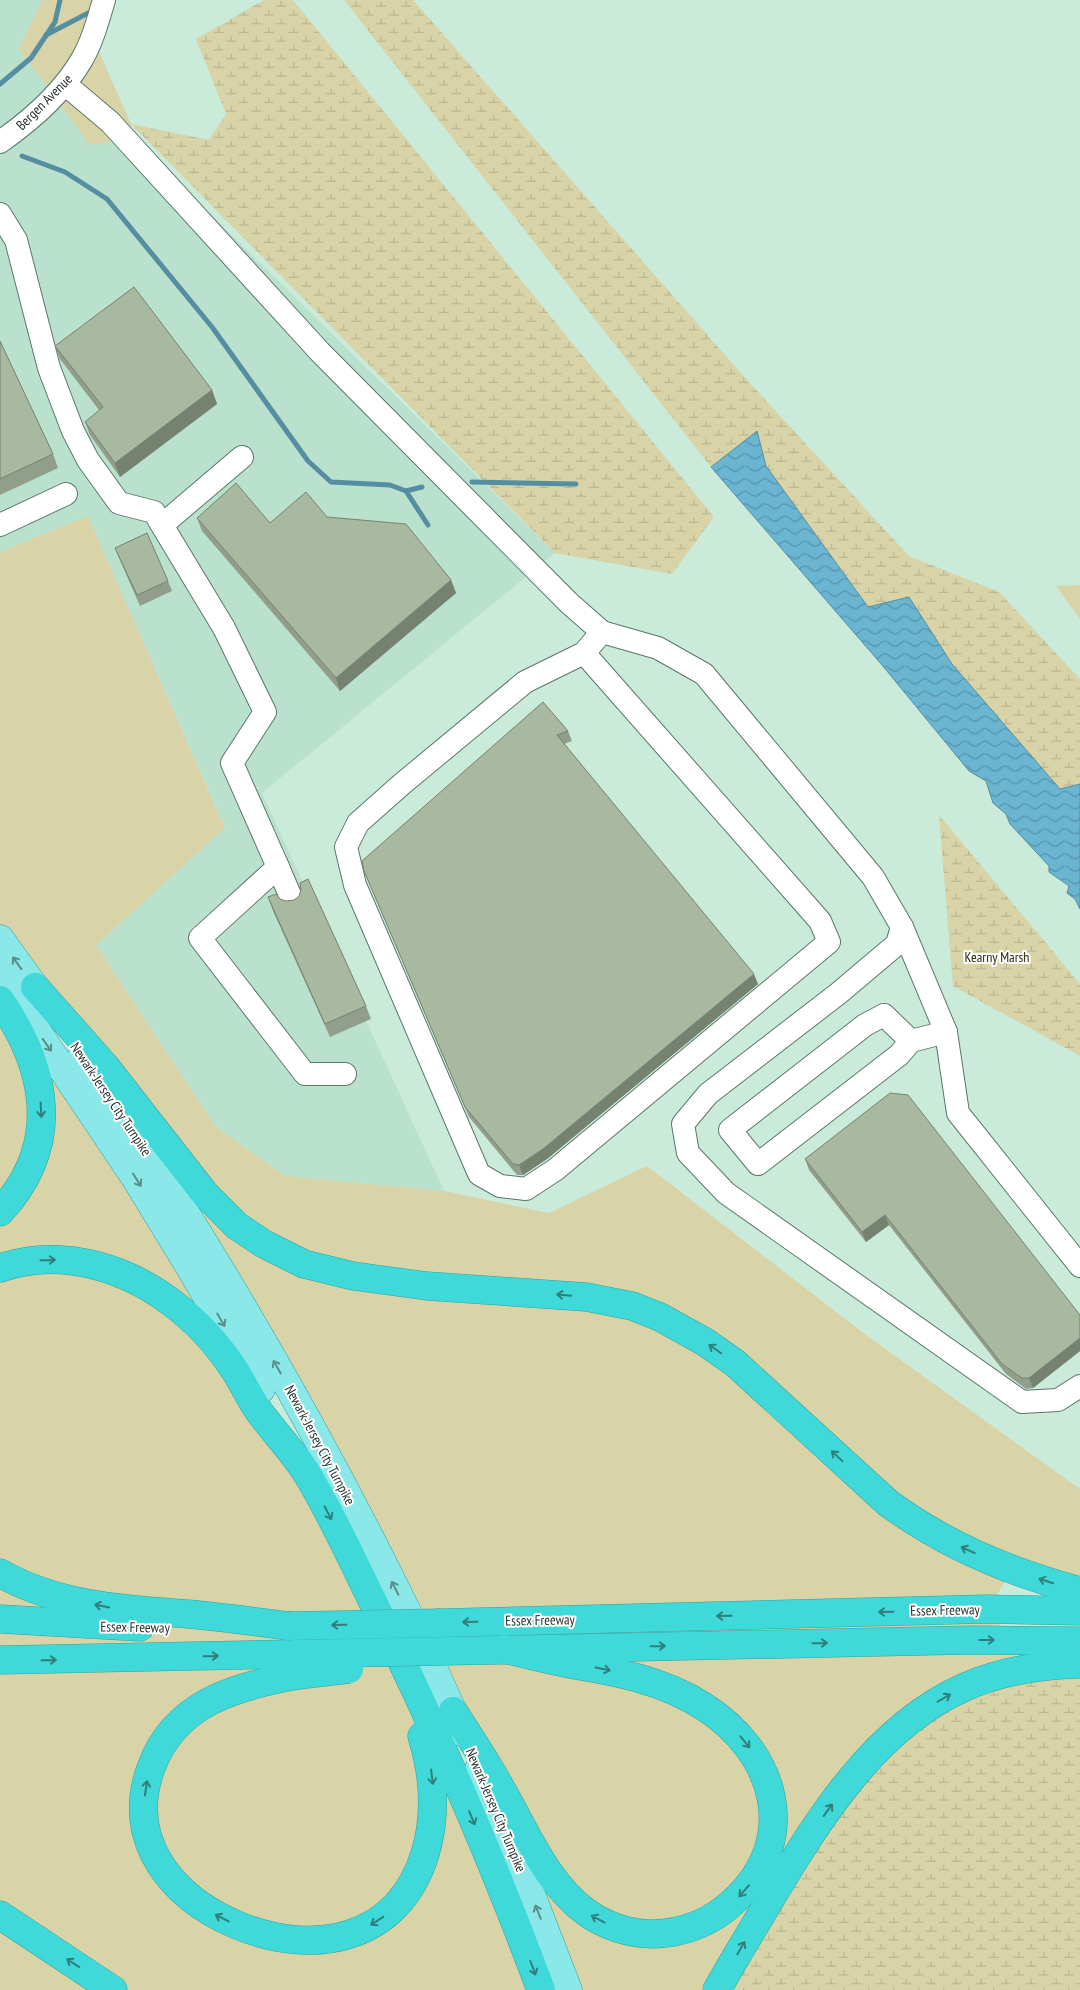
<svg xmlns="http://www.w3.org/2000/svg" width="1080" height="1990" font-family="'PT Sans Narrow',sans-serif">
  <style>
    .built { fill: #b9e1ce }
    .green { fill: #d8d4a8 }
    .wetland { fill: url(#wetland-marsh) }
    .water { fill: url(#water-waves); stroke: #568ea1 }
    .lines { fill: none; stroke-linecap: round; stroke-linejoin: round }
    .stream { stroke: #568ea1; stroke-width: 5 }
    .minor-casing { stroke: #5b776a; stroke-width: 24 }
    .major-casing { stroke: #369f9c; stroke-width: 29 }
    .highway-casing { stroke: #369f9c; stroke-width: 29 }
    .minor { stroke: #fff; stroke-width: 22 }
    .major { stroke: #8be8e8; stroke-width: 28 }
    .highway { stroke: #3ed9d8; stroke-width: 28 }
    .highway-bridge-casing { stroke: #369f9c; stroke-width: 29; stroke-linecap: butt }
    .highway-bridge { stroke: #3ed9d8; stroke-width: 28 }
    .wall { fill: #919f8a }
    .shaded-wall { fill: #768270 }
    .building { fill: #a9b9a0; stroke: #768270 }
    .oneway { stroke: #598e8b }
    .oneway2 { stroke: #317e7a }
    .labels { text-anchor: middle; stroke-width: 4; stroke-linejoin: round; paint-order: stroke }
    .street-label { font-size: 14px; fill: #27332e; stroke: #fff }
    .park-label { font-size: 14px; fill: #2e2b0e; stroke: #fff }
  </style>
  <defs>
    <pattern id="wetland-marsh" width="20" height="14" patternUnits="userSpaceOnUse" patternTransform="scale(1.25)"><rect width="20" height="14" fill="#d8d4a8"/><path d="M1 5h8M5 5V1M11 12h8M15 12V8" fill="none" stroke="#b9b691"/></pattern>
    <pattern id="water-waves" width="16" height="10" patternUnits="userSpaceOnUse" patternTransform="scale(1.25)"><rect width="16" height="10" fill="#6ab5d2"/><path d="M0 5q4-4 8 0t8 0" fill="none" stroke="#5794ab"/></pattern>
  </defs>
  <rect width="100%" height="100%" fill="#caeada"/>
  <!-- built -->
  <polygon class="built" points="0,0 42,0 19,49 133,138 555,553 262,793 444,1191 285,1176 216,1127 96,945 225,827 88,516 0,552"/>
  <!-- green -->
  <g class="green">
    <polygon points="42,0 114,0 96,45 131,124 133,138 90,145 19,49"/>
    <polygon points="88,516 225,828 96,945 216,1127 285,1176 444,1191 549,1213 647,1166 866,1335 1080,1489 1080,1591 1013,1569 988,1609 1033,1668 717,1990 568,1990 507,1836 193,1225 216,1207 0,939 0,552"/>
    <polygon points="1080,585 1080,619 1056,586"/>
    <polygon points="0,976 278,1419 541,1990 0,1990"/>
  </g>
  <!-- wetland -->
  <g class="wetland">
    <polygon points="264,0 293,0 714,517 672,574 555,553 131,124 209,140 226,114 196,39"/>
    <polygon points="344,0 413,0 746,379 909,556 999,592 1080,679 1080,784 1060,790 952,664 909,598 868,608 766,466 757,431 711,467"/>
    <polygon points="939,815 1080,984 1080,1056 953,986"/>
    <polygon points="1080,1664 1080,1990 717,1990 787,1871 934,1704"/>
  </g>
  <!-- water -->
  <polygon class="water" points="757,431 766,466 868,607 909,597 952,664 1060,789 1080,784 1080,909 1075,899 1067,893 1069,886 1049,872 1049,866 1010,824 1006,814 993,803 986,781 969,771 882,665 711,467"/>
  <g class="lines">
    <!-- stream -->
    <g class="stream">
      <polyline points="46,35 94,10"/>
      <polyline points="0,84 31,58 55,22 60,0"/>
      <polyline points="22,156 65,172 107,199 212,327 308,461 331,482 390,485 406,491 428,525"/>
      <polyline points="472,482 576,484"/>
      <polyline points="406,491 422,487"/>
    </g>
    <!-- minor casing -->
    <g class="minor-casing">
      <g id="minor">
        <polyline points="65,84 110,122 320,352 569,603 602,632 658,648 704,674 873,877 902,927 946,1032 958,1113 1080,1266"/>
        <path d="M0,142c30,-21 62,-49 81,-81 11,-18 17,-41 23,-61"/>
        <polyline points="0,214 16,240 49,368 73,431 88,460 119,503 154,512 224,628 265,712 232,763 278,867 200,938 305,1074 345,1074"/>
        <polyline points="0,525 66,494"/>
        <polyline points="162,525 242,457"/>
        <polyline points="584,653 820,921 829,942 555,1170 526,1189 500,1186 479,1174 355,885 346,847 358,823 402,784 525,682 584,653 602,632"/>
        <polyline points="278,867 293,902"/>
        <polyline points="902,927 897,944 839,993 708,1094 683,1124 688,1153 726,1193 1022,1402 1058,1400 1080,1386"/>
        <polyline points="911,1041 884,1015 865,1025 730,1130 758,1164 899,1055 911,1041 946,1032"/>
      </g>
    </g>
    <!-- major casing -->
    <g class="major-casing">
      <g id="major">
        <polyline points="0,939 48,1006"/>
        <polyline points="0,976 136,1179 188,1264 261,1389"/>
        <path d="M82,1055c123,180 233,368 328,563 18,38 35,76 52,114"/>
        <polyline points="479,1769 525,1879 568,1990"/>
      </g>
    </g>
    <!-- highway casing -->
    <g class="highway-casing">
      <g id="highway">
        <path d="M35,987l70,79 100,128 32,32 27,18 40,20 49,12 74,10 159,11 46,9 28,11 45,25 30,21 153,140c57,42 124,70 192,88"/>
        <path d="M0,1000c48,70 62,145 0,212"/>
        <path d="M0,1268c63,-22 132,1 181,42 21,17 40,39 55,62 7,12 14,26 22,38 15,21 34,40 48,62 27,44 48,92 71,138 61,123 116,251 164,380"/>
        <path d="M0,1573c58,33 123,36 188,41 34,3 68,8 101,12"/>
        <polyline points="0,1619 140,1627"/>
        <polyline points="440,1623 987,1609 1080,1611"/>
        <polyline points="446,1651 971,1640 1080,1641"/>
        <polyline points="0,1660 295,1654"/>
        <path d="M298,1675c-62,11 -124,28 -147,93 -27,73 22,130 86,157 77,32 161,16 188,-71 12,-40 9,-79 -3,-118"/>
        <path d="M453,1711c16,25 33,50 47,76 25,42 45,95 86,125 19,14 44,22 67,22 31,-1 59,-12 81,-33 68,-63 41,-150 -31,-195 -41,-26 -86,-34 -133,-42 -22,-4 -44,-10 -66,-15"/>
        <polyline points="0,1915 113,1990"/>
        <path d="M717,1990c17,-31 36,-61 54,-92 48,-80 105,-172 194,-211 36,-16 76,-22 115,-23"/>
      </g>
    </g>
    <!-- minor -->
    <use href="#minor" class="minor"/>
    <!-- major -->
    <use href="#major" class="major"/>
    <!-- highway -->
    <use href="#highway" class="highway"/>
    <!-- highway-bridge casing -->
    <g class="highway-bridge-casing">
      <g id="highway-bridge">
        <polyline points="289,1626 440,1623"/>
        <polyline points="295,1654 446,1651"/>
        <polyline points="298,1675 349,1669"/>
      </g>
    </g>
    <!-- highway-bridge -->
    <use href="#highway-bridge" class="highway-bridge"/>
  </g>
  <!-- wall -->
  <g class="wall">
    <polygon points="0,341 53,454 58,468 0,495"/>
    <polygon points="55,346 212,390 217,404 120,477 90,435 85,422 99,410 60,359"/>
    <polygon points="327,517 451,580 456,593 340,691 202,531 197,518 270,523"/>
    <polygon points="115,548 168,581 172,591 140,606 119,558"/>
    <polygon points="543,702 568,731 572,741 564,744 758,984 547,1159 523,1175 517,1175 469,1117 364,871"/>
    <polygon points="268,897 280,899 366,1006 371,1019 330,1037 273,911"/>
    <polygon points="805,1159 1080,1315 1080,1351 1033,1388 1026,1389 1006,1374 889,1225 866,1242 809,1170"/>
  </g>
  <!-- shaded-wall -->
  <g class="shaded-wall">
    <polygon points="212,390 217,404 120,477 115,463"/>
    <polygon points="451,580 456,593 340,691 336,678"/>
    <polygon points="754,974 758,984 547,1159 523,1175 519,1165"/>
    <polygon points="885,1215 889,1225 866,1242 862,1232"/>
    <polygon points="1080,1338 1080,1351 1033,1388 1029,1378"/>
  </g>
  <!-- building -->
  <g class="building">
    <polygon points="134,287 212,390 115,463 85,422 103,407 55,346"/>
    <polygon points="0,341 53,454 0,479"/>
    <polygon points="236,483 270,523 306,492 327,517 406,524 451,580 336,678 197,518"/>
    <polygon points="147,533 168,581 137,595 115,548"/>
    <polygon points="543,702 568,731 557,735 754,974 543,1149 519,1165 513,1164 465,1107 364,871 362,861"/>
    <polygon points="308,879 366,1006 325,1024 268,897 276,894 280,899 286,901 294,900 299,896 301,890 300,883"/>
    <polygon points="890,1093 908,1095 1080,1315 1080,1338 1029,1378 1022,1378 1002,1364 885,1215 862,1232 805,1159"/>
  </g>
  <!-- one-way arrows -->
  <defs><path id="oneway-shaft" d="M-6 0H5M1.5-3L5.5 0L1.5 3" fill="none" stroke-width="1.6" stroke-linecap="round" stroke-linejoin="round" transform="scale(1.25)"/></defs>
  <g class="oneway">
    <use href="#oneway-shaft" transform="translate(17 963) rotate(-126)"/>
    <use href="#oneway-shaft" transform="translate(47 1045) rotate(55)"/>
    <use href="#oneway-shaft" transform="translate(137 1180) rotate(58)"/>
    <use href="#oneway-shaft" transform="translate(221 1320) rotate(60)"/>
    <use href="#oneway-shaft" transform="translate(277 1367) rotate(-120)"/>
    <use href="#oneway-shaft" transform="translate(395 1588) rotate(-117)"/>
    <use href="#oneway-shaft" transform="translate(538 1912) rotate(-112)"/>
  </g>
  <g class="oneway2">
    <use href="#oneway-shaft" transform="translate(41 1110) rotate(87)"/>
    <use href="#oneway-shaft" transform="translate(48 1260) rotate(-1)"/>
    <use href="#oneway-shaft" transform="translate(564 1295) rotate(-175)"/>
    <use href="#oneway-shaft" transform="translate(715 1349) rotate(-145)"/>
    <use href="#oneway-shaft" transform="translate(837 1456) rotate(-137)"/>
    <use href="#oneway-shaft" transform="translate(328 1513) rotate(62)"/>
    <use href="#oneway-shaft" transform="translate(968 1550) rotate(-156)"/>
    <use href="#oneway-shaft" transform="translate(1046 1581) rotate(-162)"/>
    <use href="#oneway-shaft" transform="translate(102 1606) rotate(-169)"/>
    <use href="#oneway-shaft" transform="translate(886 1612) rotate(179)"/>
    <use href="#oneway-shaft" transform="translate(724 1616) rotate(179)"/>
    <use href="#oneway-shaft" transform="translate(470 1622) rotate(179)"/>
    <use href="#oneway-shaft" transform="translate(339 1625) rotate(179)"/>
    <use href="#oneway-shaft" transform="translate(987 1640)"/>
    <use href="#oneway-shaft" transform="translate(820 1643) rotate(-1)"/>
    <use href="#oneway-shaft" transform="translate(658 1646) rotate(-1)"/>
    <use href="#oneway-shaft" transform="translate(211 1656) rotate(-1)"/>
    <use href="#oneway-shaft" transform="translate(49 1660) rotate(-1)"/>
    <use href="#oneway-shaft" transform="translate(603 1669) rotate(11)"/>
    <use href="#oneway-shaft" transform="translate(944 1698) rotate(-30)"/>
    <use href="#oneway-shaft" transform="translate(745 1742) rotate(51)"/>
    <use href="#oneway-shaft" transform="translate(432 1777) rotate(83)"/>
    <use href="#oneway-shaft" transform="translate(146 1788) rotate(-82)"/>
    <use href="#oneway-shaft" transform="translate(828 1810) rotate(-54)"/>
    <use href="#oneway-shaft" transform="translate(472 1818) rotate(67)"/>
    <use href="#oneway-shaft" transform="translate(744 1891) rotate(131)"/>
    <use href="#oneway-shaft" transform="translate(222 1918) rotate(-153)"/>
    <use href="#oneway-shaft" transform="translate(598 1919) rotate(-152)"/>
    <use href="#oneway-shaft" transform="translate(377 1921) rotate(147)"/>
    <use href="#oneway-shaft" transform="translate(741 1948) rotate(-60)"/>
    <use href="#oneway-shaft" transform="translate(73 1963) rotate(-147)"/>
    <use href="#oneway-shaft" transform="translate(533 1968) rotate(69)"/>
  </g>
  <g class="labels">
    <!-- street labels -->
    <g class="street-label">
      <text transform="translate(44 102) rotate(-45)" y="5">Bergen Avenue</text>
      <text transform="translate(111 1099) rotate(56)" y="5">Newark-Jersey City Turnpike</text>
      <text transform="translate(320 1445) rotate(62)" y="5">Newark-Jersey City Turnpike</text>
      <text transform="translate(945 1610) rotate(-1)" y="5">Essex Freeway</text>
      <text transform="translate(540 1620) rotate(-1)" y="5">Essex Freeway</text>
      <text transform="translate(135 1627) rotate(1)" y="5">Essex Freeway</text>
      <text transform="translate(496 1810) rotate(67)" y="5">Newark-Jersey City Turnpike</text>
    </g>
    <!-- park labels -->
    <g class="park-label">
      <text x="997" y="962">Kearny Marsh</text>
    </g>
  </g>
</svg>
